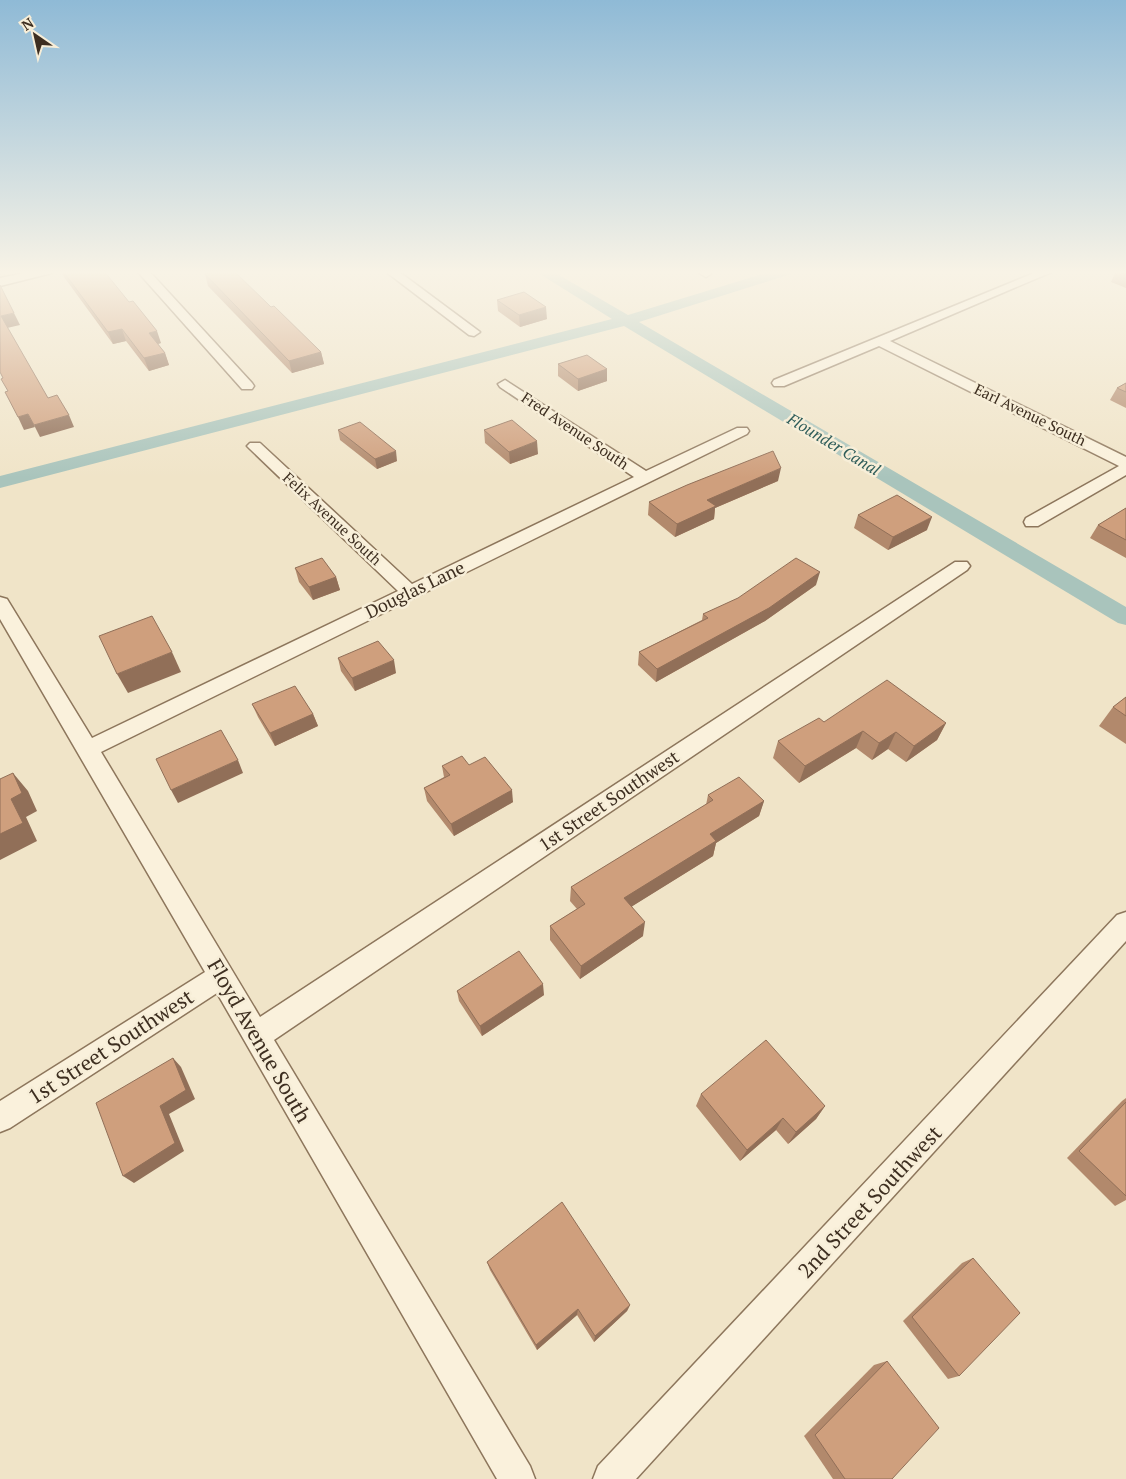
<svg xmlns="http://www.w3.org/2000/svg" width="1126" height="1479" font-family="'PT Serif',serif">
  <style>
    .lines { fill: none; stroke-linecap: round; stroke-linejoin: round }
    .canal { fill: #a9c4bc; fill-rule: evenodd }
    .minor-casing { stroke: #8d765c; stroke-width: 3 }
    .minor { fill: #faf1dc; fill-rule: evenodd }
    .wall { fill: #b2896c }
    .shaded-wall { fill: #916f58 }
    .building { fill: #cf9f7d; stroke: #916f58 }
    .labels { text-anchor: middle; stroke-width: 5; stroke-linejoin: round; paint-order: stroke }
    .far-street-label { font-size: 15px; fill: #3d2e20; stroke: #f7eed8 }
    .far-water-label { font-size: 16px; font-style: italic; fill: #2f5d5a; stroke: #f7eed8 }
    .street-label { font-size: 18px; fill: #3d2e20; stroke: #f7eed8 }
    .near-street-label { font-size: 21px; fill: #3d2e20; stroke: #f7eed8 }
  </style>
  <rect width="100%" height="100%" fill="#f0e4c8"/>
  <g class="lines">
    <!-- canal -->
    <polygon class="canal" points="535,271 552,271 628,315 772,271 793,271 791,274 639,322 1126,607 1126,625 1118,623 624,326 0,488 0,476 612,319"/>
    <!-- minor casing -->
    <g class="minor-casing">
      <g id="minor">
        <polygon points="34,271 54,271 52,273 0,286 0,278"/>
        <polygon points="137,271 149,271 252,383 254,386 252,389 242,389"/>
        <polygon points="385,271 398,271 480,332 474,336 469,335"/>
        <polygon points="696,271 710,271 712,273 706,277"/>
        <polygon points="1039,271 1054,271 890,341 1126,457 1126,475 1038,526 1026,526 1024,522 1026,518 1119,466 879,346 784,386 774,386 772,383 774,380"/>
        <polygon points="505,380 646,471 737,428 747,428 749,431 747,434 101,752 260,1017 955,562 967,562 970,566 967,570 274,1040 530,1466 535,1479 497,1479 217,993 10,1128 0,1132 0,1101 205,972 0,619 0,597 7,599 92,738 398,591 250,449 247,446 250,443 260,443 412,584 634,477 500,387 498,384"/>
        <polygon points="1126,912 1126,941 636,1479 593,1479 598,1466 1117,915"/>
      </g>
    </g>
    <!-- minor -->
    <use href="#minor" class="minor"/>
  </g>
  <!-- wall -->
  <g class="wall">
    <polygon points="61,271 63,271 161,343 158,344 165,353 169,365 149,371 126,341 113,344 64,277"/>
    <polygon points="1116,271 1126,271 1126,288 1111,282"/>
    <polygon points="205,274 321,352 324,364 292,373 208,286"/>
    <polygon points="497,300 547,319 520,327 498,311"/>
    <polygon points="558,364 607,369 607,381 578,391 558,376"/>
    <polygon points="1126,383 1126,408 1110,400 1117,388"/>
    <polygon points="338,430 397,461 377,469 340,440"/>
    <polygon points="484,430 538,454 510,464 485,443"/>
    <polygon points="778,481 715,508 714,519 675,537 648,515 649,502"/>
    <polygon points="1126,508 1126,558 1090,538 1098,525"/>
    <polygon points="858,515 927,530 888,550 854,528"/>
    <polygon points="295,568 336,577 340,590 313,600 299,582"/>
    <polygon points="816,585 765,621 656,682 638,665 639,652 702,620 703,614"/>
    <polygon points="338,658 396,673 355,691 341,671"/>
    <polygon points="1126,697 1126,744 1099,726 1113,707"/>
    <polygon points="252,704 313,714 318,726 275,746 258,717"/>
    <polygon points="824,722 946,723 937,740 906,762 888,749 872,760 856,748 799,783 773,758 778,741"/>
    <polygon points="469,765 513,802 454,836 427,801 424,788 444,777 442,766"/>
    <polygon points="708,795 764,801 759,816 716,843 713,856 632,906 643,936 580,979 550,940 550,926 577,909 570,901 571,887 706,805"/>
    <polygon points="457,991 544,995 482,1036 459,1001"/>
    <polygon points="701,1094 825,1106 816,1119 788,1144 776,1130 740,1161 696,1106"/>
    <polygon points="1126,1098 1126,1200 1115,1206 1067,1158 1122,1101"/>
    <polygon points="973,1258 959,1376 948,1379 903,1321 962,1263"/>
    <polygon points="487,1262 630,1305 627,1311 594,1342 577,1315 537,1350 490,1270"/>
    <polygon points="887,1361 892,1479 833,1479 804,1436 874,1365"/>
  </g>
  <!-- shaded-wall -->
  <g class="shaded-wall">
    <polygon points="306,271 315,271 307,273"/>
    <polygon points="546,307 547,319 520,327 519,315"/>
    <polygon points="14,313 20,325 7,328 1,316"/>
    <polygon points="122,329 126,341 113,344 108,332"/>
    <polygon points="157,331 161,343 154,345 149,333"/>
    <polygon points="321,352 324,364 292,373 289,361"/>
    <polygon points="165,353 169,365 149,371 144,358"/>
    <polygon points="607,369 607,381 578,391 578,379"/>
    <polygon points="28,414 35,427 24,430 18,417"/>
    <polygon points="69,415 74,427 40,437 34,425"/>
    <polygon points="537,441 538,454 510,464 509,452"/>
    <polygon points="396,451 397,461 377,469 375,459"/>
    <polygon points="781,468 778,481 715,508 714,519 675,537 677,524 707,500"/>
    <polygon points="932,517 927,530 888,550 893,537"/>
    <polygon points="820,572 816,585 765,621 656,682 657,669"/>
    <polygon points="336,577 340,590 313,600 309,587"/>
    <polygon points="172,652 181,672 128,693 117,674"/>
    <polygon points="394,660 396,673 355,691 352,678"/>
    <polygon points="313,714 318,726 275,746 270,733"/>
    <polygon points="946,723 937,740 906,762 914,746"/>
    <polygon points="863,731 856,748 799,783 805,766"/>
    <polygon points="896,732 888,749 872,760 879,743"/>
    <polygon points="238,760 243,773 178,803 171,790"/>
    <polygon points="13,773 28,791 37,811 26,817 37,841 0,860 0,834 11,799"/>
    <polygon points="512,790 513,802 454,836 451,824"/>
    <polygon points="764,801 759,816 716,843 713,856 623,912 624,898 710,834"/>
    <polygon points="645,922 643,936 580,979 581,966"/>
    <polygon points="543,984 544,995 482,1036 480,1026"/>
    <polygon points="173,1058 181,1067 195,1099 169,1114 184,1151 134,1183 123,1176 160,1106"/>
    <polygon points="825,1106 816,1119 788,1144 796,1132"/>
    <polygon points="783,1118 776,1130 740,1161 747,1150"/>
    <polygon points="630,1305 627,1311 594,1342 595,1336"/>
    <polygon points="578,1309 577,1315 537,1350 536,1345"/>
  </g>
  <!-- building -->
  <g class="building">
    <polygon points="63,271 104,271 129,302 133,301 157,331 149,333 165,353 144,358 122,329 108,332"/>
    <polygon points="219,271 234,271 271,307 274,306 321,352 289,361 205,274"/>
    <polygon points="1117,271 1126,271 1126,274"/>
    <polygon points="0,285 14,313 1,316 48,398 57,395 69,415 34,425 28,414 18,417 5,392 8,391 1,379 3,378 0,372"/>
    <polygon points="524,292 546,307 519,315 497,300"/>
    <polygon points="587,355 607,369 578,379 558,364"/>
    <polygon points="1126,383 1126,392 1117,388"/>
    <polygon points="512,420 537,441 509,452 484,430"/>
    <polygon points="360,422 396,451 375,459 338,430"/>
    <polygon points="773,451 781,468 707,500 716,506 677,524 649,502 687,485"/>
    <polygon points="897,495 932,517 893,537 858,515"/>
    <polygon points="1126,508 1126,540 1098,525"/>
    <polygon points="322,558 336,577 309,587 295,568"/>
    <polygon points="796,558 820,572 769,608 657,669 639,652 708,618 703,614 738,598"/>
    <polygon points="152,616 172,652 117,674 99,636"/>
    <polygon points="378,641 394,660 352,678 338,658"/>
    <polygon points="887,680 946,723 914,746 896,732 879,743 863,731 805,766 778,741 819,718 824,722"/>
    <polygon points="295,686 313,714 270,733 252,704"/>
    <polygon points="1126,697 1126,716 1113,707"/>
    <polygon points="221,730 238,760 171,790 156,759"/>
    <polygon points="462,756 469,765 485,757 512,790 451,824 424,788 450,775 442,766"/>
    <polygon points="13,773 22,793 11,799 23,823 0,834 0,779"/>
    <polygon points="739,777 764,801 710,834 716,841 624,898 645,922 581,966 550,926 585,904 571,887 713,800 708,795"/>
    <polygon points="519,951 543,984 480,1026 457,991"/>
    <polygon points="766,1040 825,1106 796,1132 783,1118 747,1150 701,1094"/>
    <polygon points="173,1058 186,1090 160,1106 175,1143 123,1176 96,1103"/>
    <polygon points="1126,1102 1126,1196 1079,1151"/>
    <polygon points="562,1202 630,1305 595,1336 578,1309 536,1345 487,1262"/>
    <polygon points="973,1258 1020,1313 959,1376 912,1317"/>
    <polygon points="887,1361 939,1428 892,1479 845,1479 815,1435"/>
  </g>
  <!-- sky -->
  <linearGradient id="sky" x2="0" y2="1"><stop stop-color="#8fbad6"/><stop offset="0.57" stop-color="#f8f3e6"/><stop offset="1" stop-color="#f8f3e6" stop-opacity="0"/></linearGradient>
  <rect width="1126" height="478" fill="url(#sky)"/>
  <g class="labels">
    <!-- far-street labels -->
    <g class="far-street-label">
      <text transform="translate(1030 415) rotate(26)" y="5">Earl Avenue South</text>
      <text transform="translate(575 431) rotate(34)" y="5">Fred Avenue South</text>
      <text transform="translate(332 519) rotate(43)" y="5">Felix Avenue South</text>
    </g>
    <!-- far-water labels -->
    <g class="far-water-label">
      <text transform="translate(834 444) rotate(31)" y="6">Flounder Canal</text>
    </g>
    <!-- street labels -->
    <g class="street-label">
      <text transform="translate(415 590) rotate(-26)" y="6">Douglas Lane</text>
      <text transform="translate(609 801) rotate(-34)" y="6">1st Street Southwest</text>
    </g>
    <!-- near-street labels -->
    <g class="near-street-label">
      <text transform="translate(259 1041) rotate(60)" y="7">Floyd Avenue South</text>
      <text transform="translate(111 1047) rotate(-33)" y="7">1st Street Southwest</text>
      <text transform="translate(870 1202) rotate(-47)" y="7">2nd Street Southwest</text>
    </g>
  </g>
  <!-- north arrow -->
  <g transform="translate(35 35) rotate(326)" stroke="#f7eed8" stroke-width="4" paint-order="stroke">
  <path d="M0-4L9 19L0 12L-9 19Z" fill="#3d2e20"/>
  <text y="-8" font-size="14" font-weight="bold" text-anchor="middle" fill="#3d2e20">N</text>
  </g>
</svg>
